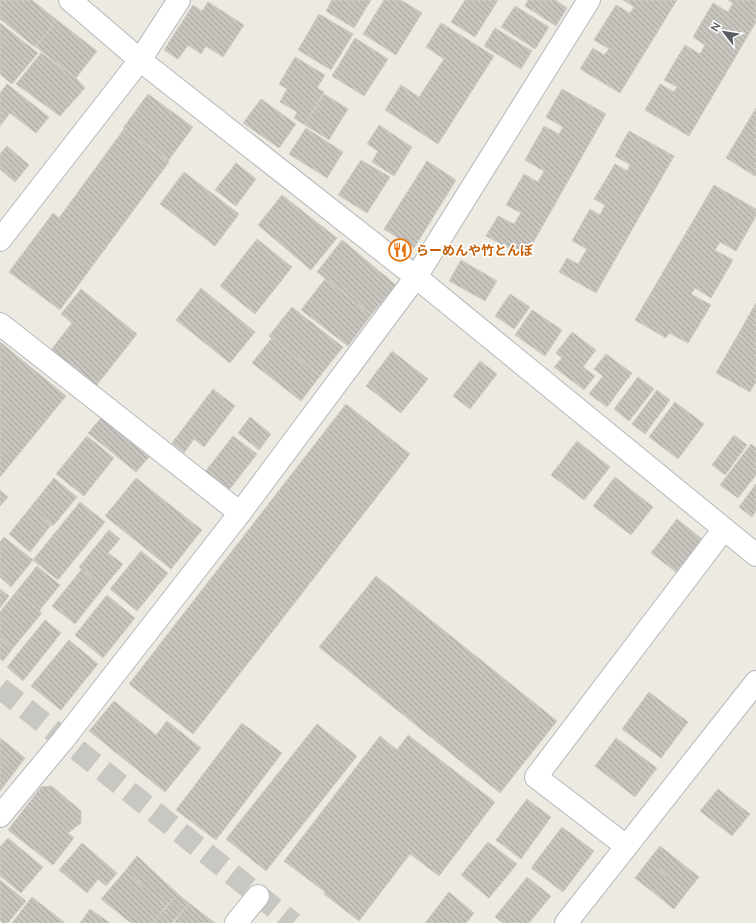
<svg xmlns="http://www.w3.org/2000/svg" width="756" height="923" font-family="Lato,'Noto Sans JP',sans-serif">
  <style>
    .building { fill: url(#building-back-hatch); stroke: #d1cbc1 }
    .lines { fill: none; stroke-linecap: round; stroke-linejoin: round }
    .minor-tunnel { stroke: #c8c7c2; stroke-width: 22; stroke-dasharray: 22 11; stroke-linecap: butt }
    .minor-casing { stroke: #b5b8bc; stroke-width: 24 }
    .minor { stroke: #fff; stroke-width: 22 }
    .labels { text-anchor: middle; stroke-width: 3.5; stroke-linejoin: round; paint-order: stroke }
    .food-label { font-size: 13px; font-weight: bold; fill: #c56008; stroke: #fff; text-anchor: start }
  </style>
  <defs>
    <pattern id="building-back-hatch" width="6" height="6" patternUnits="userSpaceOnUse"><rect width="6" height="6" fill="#c8c5bf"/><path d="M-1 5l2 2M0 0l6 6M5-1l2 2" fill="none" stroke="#a5a39f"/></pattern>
  </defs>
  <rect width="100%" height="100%" fill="#edeae2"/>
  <!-- building -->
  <g class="building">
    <polygon points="0,0 32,0 57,20 35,47 0,19"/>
    <polygon points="332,0 371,0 354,28 326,11"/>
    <polygon points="384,0 401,0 422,13 396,55 363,34"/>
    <polygon points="465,0 498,0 475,37 451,22"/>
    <polygon points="528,0 555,0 567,8 556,26 525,6"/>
    <polygon points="623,0 677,0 620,93 580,69 593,48 604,55 609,49 594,40 616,5 630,13 634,7"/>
    <polygon points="728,0 756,0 756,22 689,136 645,110 660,84 674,92 677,87 664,80 685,45 700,54 705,45 693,37 713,3 728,12 733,3"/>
    <polygon points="208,2 244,25 223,57 206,46 201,54 188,45 178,59 164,50 193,5 202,11"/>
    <polygon points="515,6 549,27 535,49 501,27"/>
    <polygon points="319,14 353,34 331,70 298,50"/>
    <polygon points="57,20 97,51 76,78 36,47"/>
    <polygon points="0,23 38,53 12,84 0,74"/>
    <polygon points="441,23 494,56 438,144 385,110 401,85 419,97 444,59 426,47"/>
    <polygon points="495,28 532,51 521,69 484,46"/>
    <polygon points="355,38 388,59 364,96 332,76"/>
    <polygon points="41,53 76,78 85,88 60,116 16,84"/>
    <polygon points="295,57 325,75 317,88 324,92 305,125 294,118 297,112 280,102 287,89 279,84"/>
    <polygon points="7,84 49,117 36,133 10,113 0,126 0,93"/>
    <polygon points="562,89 606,114 525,257 486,236 498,216 514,224 521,213 506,205 524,174 538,182 544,171 525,160 544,126 559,134 563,127 546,117"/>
    <polygon points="148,94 193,127 168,161 123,128"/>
    <polygon points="324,94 348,109 329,140 305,125"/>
    <polygon points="261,99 296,124 279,148 243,123"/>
    <polygon points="756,108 756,174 755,176 726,158"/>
    <polygon points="379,125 412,147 394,176 372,162 378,151 367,144"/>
    <polygon points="306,128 343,152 327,178 289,154"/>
    <polygon points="124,129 169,162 60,310 9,272 53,213 59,218"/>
    <polygon points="629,131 674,156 596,293 559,272 567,258 578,264 587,249 572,241 590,209 600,215 605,205 594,199 615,164 627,171 630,165 615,156"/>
    <polygon points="7,146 29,165 15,182 0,169 0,154"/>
    <polygon points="361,160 390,177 367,213 338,195"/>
    <polygon points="427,161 456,180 414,248 384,229"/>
    <polygon points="236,163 256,179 236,206 215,190"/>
    <polygon points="184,172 239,214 215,246 160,204"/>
    <polygon points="714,185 756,209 756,216 736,251 720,242 715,250 733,260 711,298 695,288 691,294 711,305 688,343 669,333 666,338 635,320"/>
    <polygon points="282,195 337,238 311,270 258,225"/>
    <polygon points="257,239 292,267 255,314 220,286"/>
    <polygon points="342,240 396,285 371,315 317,272"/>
    <polygon points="461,260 497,281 485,301 449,281"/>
    <polygon points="325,279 371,315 348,346 301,310"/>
    <polygon points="201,288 255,332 230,363 176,320"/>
    <polygon points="81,289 137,334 96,386 51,350 72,323 61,314"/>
    <polygon points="510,294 530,307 514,329 495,316"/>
    <polygon points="756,303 756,384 755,383 750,392 716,373"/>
    <polygon points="292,307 343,347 320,376 269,336"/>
    <polygon points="532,310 562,330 545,356 515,335"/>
    <polygon points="572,332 596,350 583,367 595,376 584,390 554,367 562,358 556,353"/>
    <polygon points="272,338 320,376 301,401 252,363"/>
    <polygon points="0,342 66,396 0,477"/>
    <polygon points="392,351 428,379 401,413 366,386"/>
    <polygon points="606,354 632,373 607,407 589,394 603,376 594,369"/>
    <polygon points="480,361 497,374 470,409 453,396"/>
    <polygon points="638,377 654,389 629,421 614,409"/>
    <polygon points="213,389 235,406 204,447 194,439 184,453 172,443"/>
    <polygon points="657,390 670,400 645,434 632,424"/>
    <polygon points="675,402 704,424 678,459 649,437"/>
    <polygon points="346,404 410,454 193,734 129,684"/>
    <polygon points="250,417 271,434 259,450 238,433"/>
    <polygon points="101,418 149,457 136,472 88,433"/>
    <polygon points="734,435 747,445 725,475 712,465"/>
    <polygon points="87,436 114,458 84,496 56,474"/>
    <polygon points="233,436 257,454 229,490 205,472"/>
    <polygon points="577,441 610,467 584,500 551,475"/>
    <polygon points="751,444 756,448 756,475 738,498 720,485"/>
    <polygon points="615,477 653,507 631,535 593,506"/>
    <polygon points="54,478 77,497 53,526 30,508"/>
    <polygon points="136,478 202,530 171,569 105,516"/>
    <polygon points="756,484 756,511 752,517 739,507"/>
    <polygon points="0,490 8,497 0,506"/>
    <polygon points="80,502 105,522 58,580 33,560"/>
    <polygon points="30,508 51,525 30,552 9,534"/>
    <polygon points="677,519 702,539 676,572 651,553"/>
    <polygon points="109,530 120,539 108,553 123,564 104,587 79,567"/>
    <polygon points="4,537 33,560 11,587 0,577 0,542"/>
    <polygon points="141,551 168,573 137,611 110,589"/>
    <polygon points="37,566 60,585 39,611 16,592"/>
    <polygon points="82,569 104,587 75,624 52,606"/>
    <polygon points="376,576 557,721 500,793 319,647"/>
    <polygon points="0,589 9,596 0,608"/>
    <polygon points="16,592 42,613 13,648 0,637 0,612"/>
    <polygon points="107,595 135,618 103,658 75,635"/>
    <polygon points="45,620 61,633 23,681 7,667"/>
    <polygon points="0,637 13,648 3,661 0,659"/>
    <polygon points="69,640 98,664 61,710 31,686"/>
    <polygon points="649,692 688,722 661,758 622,729"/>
    <polygon points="114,701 156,735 167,721 201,748 165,792 89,731"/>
    <polygon points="242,723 282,753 216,840 176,810"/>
    <polygon points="317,724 357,756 266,871 226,839"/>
    <polygon points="408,735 495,802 439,876 410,854 359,921 324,894 325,892 284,861 380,736 397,750"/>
    <polygon points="0,738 25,758 0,791"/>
    <polygon points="616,738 657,768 635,797 595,766"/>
    <polygon points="52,786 81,811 81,823 68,833 74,838 53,865 8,830 41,787"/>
    <polygon points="718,789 750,814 732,836 700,811"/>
    <polygon points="527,799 551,817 521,859 496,840"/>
    <polygon points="562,827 594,851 563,892 531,868"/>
    <polygon points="8,838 43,867 21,893 0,876 0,847"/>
    <polygon points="488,842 517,864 489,898 461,875"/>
    <polygon points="82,843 117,873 106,886 98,879 87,893 59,870"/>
    <polygon points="660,846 699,877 687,892 648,861"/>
    <polygon points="137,856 178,894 166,906 125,871"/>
    <polygon points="648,861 687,892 674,909 635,878"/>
    <polygon points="125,871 166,906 152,923 131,923 101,899"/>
    <polygon points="527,877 551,896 529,923 503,923 495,917"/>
    <polygon points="0,880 26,901 8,923 3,923 0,920"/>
    <polygon points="449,892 474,913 466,923 425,923"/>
    <polygon points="178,894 189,903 172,923 152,923"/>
    <polygon points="32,897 65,923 12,923"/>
    <polygon points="189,903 215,923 174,923"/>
    <polygon points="90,909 110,923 80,923"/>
  </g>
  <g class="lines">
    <!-- minor-tunnel -->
    <polyline class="minor-tunnel" points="0,688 293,923"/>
    <!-- minor casing -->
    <g class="minor-casing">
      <g id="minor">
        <polyline points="70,0 140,60 416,277 756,555"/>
        <polyline points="0,240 140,60 179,0"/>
        <polyline points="0,324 240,513"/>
        <polyline points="0,816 64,739 240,513 416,277 589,0"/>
        <polyline points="626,846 536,777 724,529"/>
        <polyline points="236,923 258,896"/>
        <polyline points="566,923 756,682"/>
      </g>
    </g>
    <!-- minor -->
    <use href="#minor" class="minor"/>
  </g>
  <!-- icons -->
  <defs>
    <g id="restaurant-ring" transform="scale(1.15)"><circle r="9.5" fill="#fff" stroke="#e8710a" stroke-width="1.5"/><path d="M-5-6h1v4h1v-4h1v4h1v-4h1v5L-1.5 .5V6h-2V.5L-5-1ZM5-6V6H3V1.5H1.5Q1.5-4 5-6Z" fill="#e8710a"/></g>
  </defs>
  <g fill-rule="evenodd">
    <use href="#restaurant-ring" x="400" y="250"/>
  </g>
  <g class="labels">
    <!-- food labels -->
    <g class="food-label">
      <text x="416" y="255">らーめんや竹とんぼ</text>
    </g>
  </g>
  <!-- north arrow -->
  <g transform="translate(724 32) rotate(301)" stroke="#ffffff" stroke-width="3" paint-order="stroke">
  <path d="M0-3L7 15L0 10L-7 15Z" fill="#5a5e62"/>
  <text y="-6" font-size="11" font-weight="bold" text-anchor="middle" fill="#5a5e62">N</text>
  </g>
</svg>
